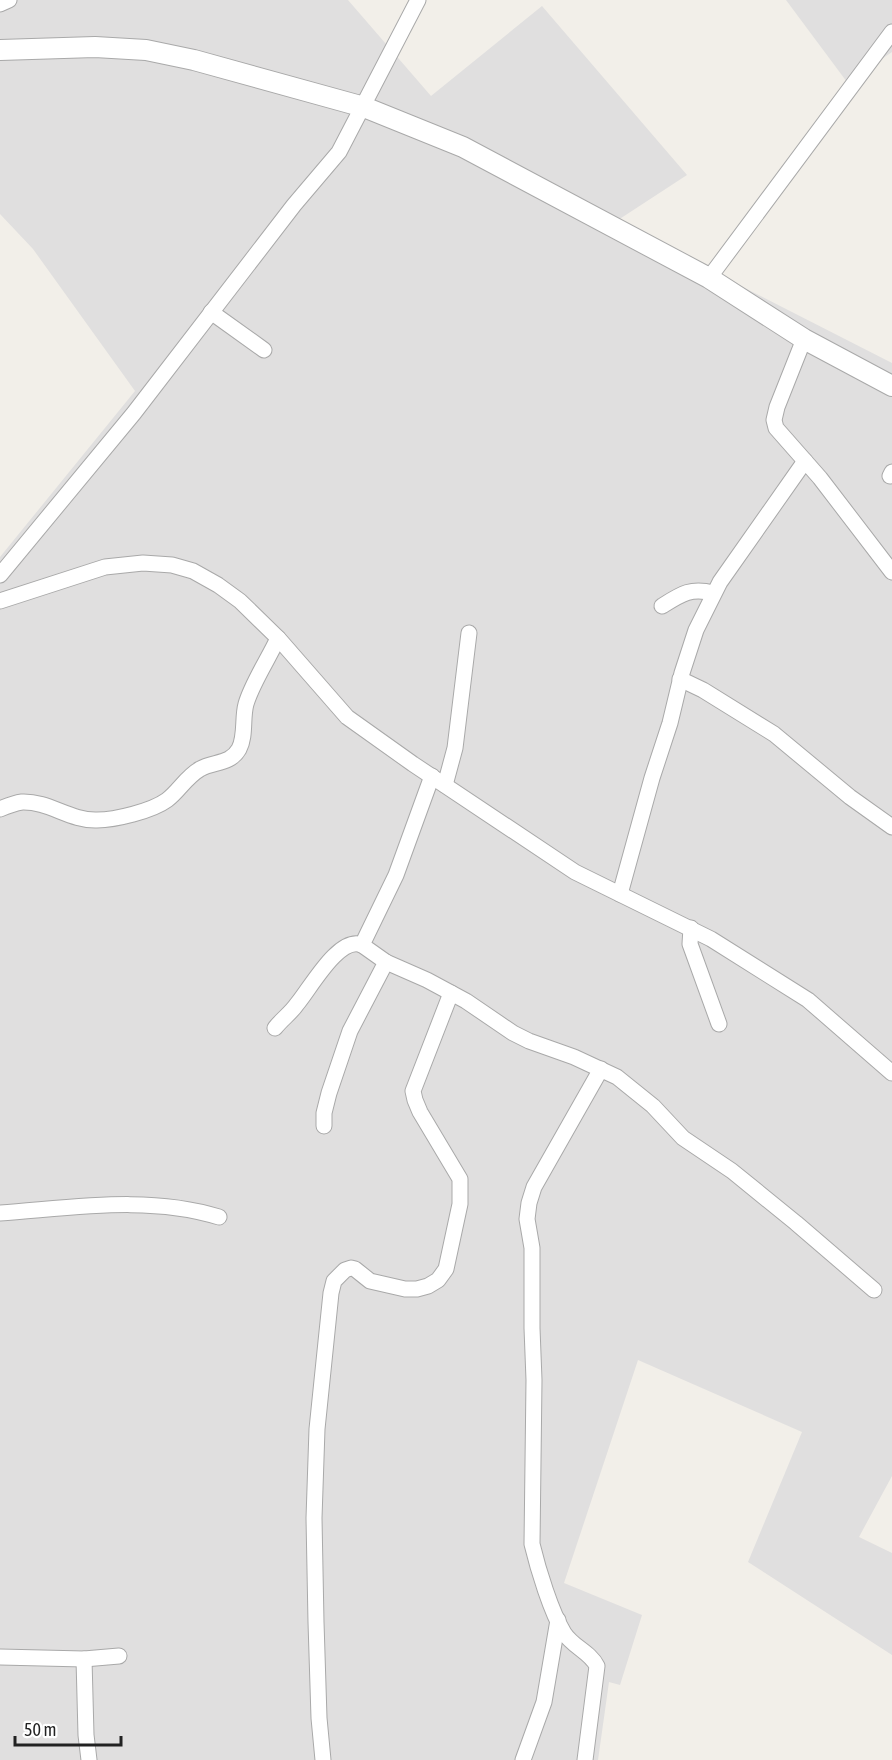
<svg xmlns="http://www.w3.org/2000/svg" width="892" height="1760" font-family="'Asap Condensed',sans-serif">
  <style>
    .residential { fill: #e0dfdf }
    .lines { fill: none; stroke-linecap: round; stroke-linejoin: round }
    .minor-casing { stroke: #a9a9a9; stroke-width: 17 }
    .tertiary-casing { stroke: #a9a9a9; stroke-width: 22 }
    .minor { stroke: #fff; stroke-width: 15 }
    .tertiary { stroke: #fff; stroke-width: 20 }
  </style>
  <rect width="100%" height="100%" fill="#f2efe9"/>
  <!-- residential -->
  <g class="residential">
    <polygon points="0,0 348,0 431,96 542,6 687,175 615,222 892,363 892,1476 859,1537 892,1553 892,1655 748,1562 802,1432 638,1360 564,1583 642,1615 620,1685 609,1682 598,1760 0,1760 0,557 135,391 33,249 0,214"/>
    <polygon points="786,0 892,0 892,52 847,82"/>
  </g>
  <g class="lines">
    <!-- minor casing -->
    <g class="minor-casing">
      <g id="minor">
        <polyline points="0,4 9,0"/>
        <polyline points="709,278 892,32"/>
        <polyline points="211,312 264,350"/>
        <polyline points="804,339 777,407 774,420 776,428 820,478 892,572"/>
        <polyline points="890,476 892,472"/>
        <polyline points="0,575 134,413 294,205 339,152 418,0"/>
        <polyline points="0,601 105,567 143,563 172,565 193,571 218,585 240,601 278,638 347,717 413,764 575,872 711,939 808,1000 892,1073"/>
        <path d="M662,606c19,-12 29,-19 51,-13"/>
        <polyline points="680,679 703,690 774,734 850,797 892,827"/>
        <polyline points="432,776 396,875 362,945 386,962 427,980 466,1001 513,1033 529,1041 574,1057 617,1077 653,1106 683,1138 732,1171 796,1223 874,1290"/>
        <polyline points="445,785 455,748 469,633"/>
        <path d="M0,809c7,-3 15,-6 22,-7 27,-1 48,19 75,18 18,0 55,-9 70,-20 12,-9 19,-23 33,-31 13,-8 30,-4 39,-20 7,-13 3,-31 7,-45 6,-21 23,-46 32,-66"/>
        <polyline points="620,894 652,778 670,723 682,673 696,630 720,582 805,461"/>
        <polyline points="691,928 690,944 719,1024"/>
        <path d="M275,1028c7,-9 16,-15 22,-24 13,-15 42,-69 65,-59"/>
        <polyline points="324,1126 324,1113 329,1093 350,1031 386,962"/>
        <path d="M0,1213c72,-5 149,-18 219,4"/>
        <polyline points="0,1657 84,1659 119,1656"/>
        <polyline points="84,1659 86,1735 89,1760"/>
        <polyline points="323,1760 319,1718 316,1622 314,1518 317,1429 331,1293 334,1281 345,1270 351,1268 355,1269 370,1281 405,1289 417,1289 428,1286 438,1280 446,1269 460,1204 460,1179 420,1112 415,1100 413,1091 451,993"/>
        <polyline points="523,1760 544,1702 558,1620"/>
        <path d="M585,1760l12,-94c-7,-14 -24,-19 -33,-33 -13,-21 -26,-64 -32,-89l2,-164 -2,-52v-80l-5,-29 2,-16 5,-16 67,-118"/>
      </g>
    </g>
    <!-- tertiary casing -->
    <g class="tertiary-casing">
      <polyline id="tertiary" points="0,50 95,47 146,50 194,60 364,107 463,147 709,278 804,339 892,386"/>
    </g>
    <!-- minor -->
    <use href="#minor" class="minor"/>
    <!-- tertiary -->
    <use href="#tertiary" class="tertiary"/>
  </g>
  <!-- scale -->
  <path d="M15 1736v9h106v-9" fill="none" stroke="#222222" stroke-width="3"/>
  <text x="24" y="1736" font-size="18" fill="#222222" stroke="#ffffff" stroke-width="4.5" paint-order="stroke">50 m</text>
</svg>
